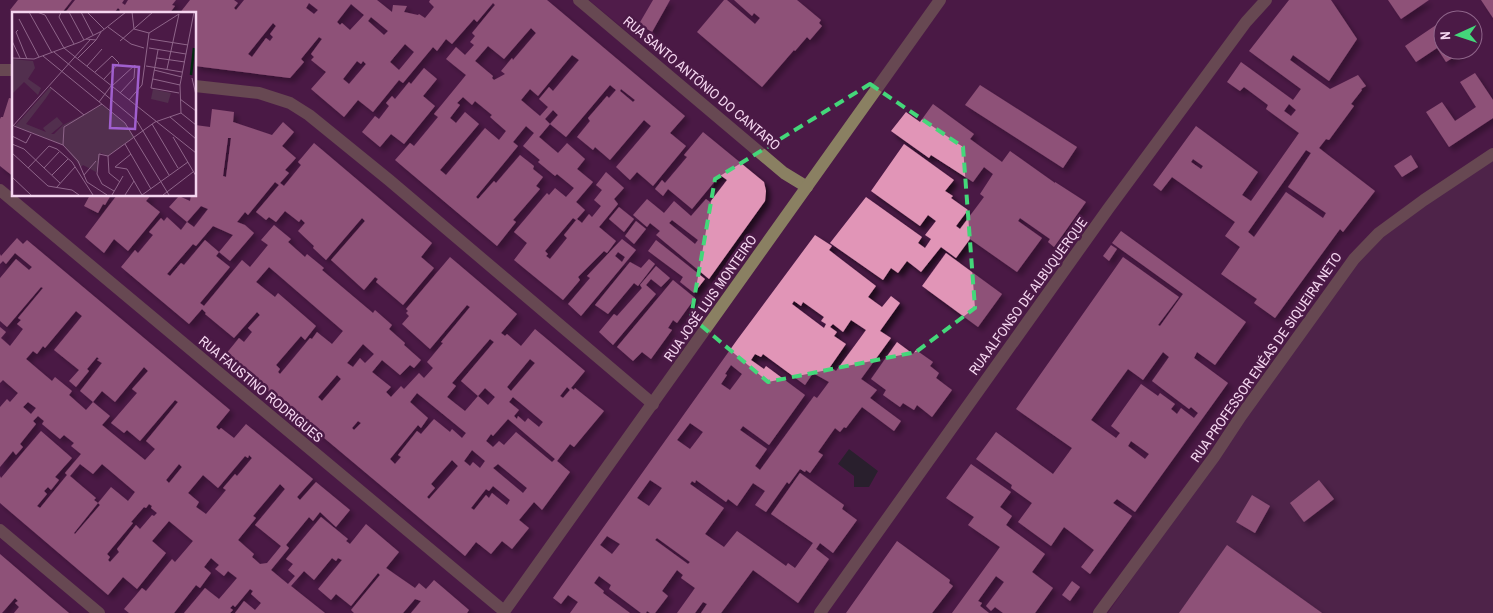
<svg xmlns="http://www.w3.org/2000/svg" width="1493" height="613" font-family="'Archivo Narrow',sans-serif">
  <style>
    .built { fill: #571f51 }
    .green { fill: #522f4e }
    .water { fill: #022710 }
    .building { fill: #e195b7; fill-rule: evenodd; filter: url(#shadow) }
    .lines { fill: none; stroke-linecap: round; stroke-linejoin: round }
    .minor { stroke: #8a8062; stroke-width: 12 }
    .marked { fill: none; stroke: #44d77a; stroke-width: 4; stroke-dasharray: 10 6; stroke-linejoin: round }
    .labels { text-anchor: middle; stroke-width: 5; stroke-linejoin: round; paint-order: stroke }
    .street-label { font-size: 14px; fill: #f5d6f0; stroke: #4b1a46 }
    .inset-river { fill: none; stroke: #022710; stroke-width: 2.5 }
    .inset-road { fill: none; stroke: #8f658a; stroke-width: 1 }
    .view { fill: #a05fce; fill-opacity: 0.15; stroke: #a05fce; stroke-width: 2.5 }
    .inset-edge { fill: none; stroke: #f5d6f0; stroke-width: 2.5 }
  </style>
  <defs>
    <filter id="shadow"><feDropShadow dx="4.5" dy="4.5" stdDeviation="2.5" flood-color="#0009"/></filter>
  </defs>
  <rect width="100%" height="100%" fill="#4b1a46"/>
  <!-- built -->
  <polygon class="built" points="589,0 671,0 644,45"/>
  <!-- green -->
  <polygon class="green" points="1493,155 1493,613 1108,613 1354,259"/>
  <!-- water -->
  <polygon class="water" points="849,449 878,471 869,487 854,487 854,476 838,464"/>
  <!-- building -->
  <g class="building">
    <polygon points="18,0 72,0 61,14 14,14 10,10"/>
    <polygon points="75,0 124,0 122,3 125,5 128,0 176,0 172,5 175,6 169,14 118,14 120,10 118,8 113,14 64,14"/>
    <path d="M190,0h44l4,3 -4,5 2,2 8,-10h133l15,12 1,-7 14,1 -3,6 14,3 1,-1 6,4 9,-11 -5,-5 1,-2h117l138,116 -15,17 16,13 -33,40 -16,-14 -7,8 -14,-13 35,-41 -7,-6 -34,40 -15,-13 -2,3 -16,-13 13,-16 -2,-3 19,-22 2,2 7,-8 -6,-5 -44,52 -16,-13 8,-9 -5,-5 -8,9 5,5 -11,13 19,16 9,-10 18,16 -8,10 16,13 -17,20 9,8 -9,10 -3,-2 -28,33 3,3 -2,2 4,3 17,-21 -3,-3 13,-16 5,4 7,-9 3,3 9,-11 -7,-6 8,-10 -6,-5 10,-13 18,16 -10,11 4,5 -19,23 17,14 -9,12 -3,-2 -26,26 2,3 -17,20 -49,-40 13,-17 -13,-11 33,-39 2,2 6,-7 11,9 8,-9 -17,-14 -2,2 -17,-14 2,-2 -17,-14 11,-13 -8,-7 -13,16 5,4 -42,51 2,2 16,-18 2,2 24,-28 14,11 -1,3 10,8 -7,9 4,3 -27,31 3,2 -19,24 -102,-86 15,-17 4,3 24,-29 -4,-3 32,-39 -20,-16 10,-12 9,8 9,-10 -4,-3 5,-6 -3,-3 23,-28 -2,-2 -16,19 -3,-3 -22,25 -6,-5 -9,12 -4,-4 -30,36 -4,-3 -26,32 -15,-12 -14,17 -33,-28 15,-17 -15,-12 3,-3 -3,-3 11,-15 -3,-2 -18,22 3,3 -14,16 -95,-12v-52h-16zM309,3l9,7 -4,4 -8,-6zM351,4l13,11 -14,15 -8,-7 -2,2 -3,-3zM371,17l17,14 -4,4 -16,-14zM273,23l3,3 -6,8 3,3 -3,4 -4,-3 -14,19 -4,-3zM531,28l5,5 -23,27 -1,-2 -11,13 4,3 -11,6 -2,-2 1,-2 -18,-15 13,-15 16,13zM405,44l9,8 -15,18 -9,-8zM572,55l7,5 -26,31 -4,-4 -10,12 9,8 -8,9 -19,-16 9,-11 8,7zM357,61l4,3 2,-3 3,3 -17,20 -6,-5zM621,89l14,11 -2,2 -13,-11zM463,97l9,8 3,-4 17,14 -2,2 16,14 -7,9 -14,-12 -39,47 -6,-5 39,-46 -14,-12 -9,11 -6,-5 10,-13 -3,-2z"/>
    <polygon points="653,0 670,0 652,32 639,24"/>
    <polygon points="724,0 727,0 755,24 760,18 754,13 752,16 734,0 797,0 821,20 819,23 822,26 810,40 807,37 795,51 794,50 762,87 697,32"/>
    <path d="M1289,0h42l26,39 -28,42 -36,-26 -3,5 40,29 28,-14 8,11 -5,3 1,1 -11,14 3,2 -25,34 -3,-1 -7,9 56,43 -32,41 -3,-3 -65,89 -21,-15 3,-4 -36,-25 19,-27 -15,-11 10,-14 -63,-45 -11,14 -8,-6 43,-59 62,46 -16,23 9,6 48,-68 -33,-24 2,-4 -24,-18 -4,4 -13,-9 14,-20 52,38 8,-11 -52,-38zM1289,104l7,6 -5,6 -7,-5zM1306,150l5,3 -23,34 38,26 -3,5 -37,-26 -32,45 -6,-5zM1193,159l10,7 -2,3 -10,-7z"/>
    <polygon points="1388,0 1429,0 1401,19"/>
    <polygon points="1481,0 1493,0 1493,18"/>
    <polygon points="1442,21 1443,50 1461,50 1462,52 1446,62 1437,48 1416,62 1405,46"/>
    <polygon points="424,68 437,79 423,96 435,106 404,144 391,134 380,147 362,132 375,116 379,119 389,106 386,103 392,96 395,99 409,82 411,84"/>
    <polygon points="1475,73 1493,100 1493,118 1449,147 1426,112 1442,102 1455,121 1476,107 1460,82"/>
    <polygon points="980,85 1077,147 1063,168 965,105"/>
    <polygon points="9,98 14,99 14,177 0,166 0,119 1,117 3,117"/>
    <polygon points="933,104 974,134 970,139 1002,162 1010,151 1055,183 1055,182 1086,202 1054,247 1048,242 1050,239 1020,218 1018,221 1042,238 1017,272 970,239 956,258 941,247 921,272 907,261 898,273 891,268 883,280 830,243 866,197 922,237 918,243 925,248 931,239 925,235 936,221 928,215 920,226 871,191 904,144 954,180 945,191 953,196 951,198 968,210 956,226 960,229 984,197 980,194 993,174 984,167 973,182 931,155 929,158 891,131 906,112 920,122"/>
    <path d="M212,109l22,3 -1,10 39,13 11,-13 11,10 -12,14 14,12 -11,12 4,3 -9,10 4,3 17,-21 -3,-3 16,-19 118,100 -11,14 13,11 -31,37 -27,-23 2,-3 -3,-2 -11,13 -33,-30 34,-39 -3,-3 -36,42 -13,-12 1,-2 -16,-15 7,-8 -4,-4 -2,3 -14,-11 -9,11 -7,-5 -3,3 -10,-8 23,-27 -4,-3 -27,33 -3,-3 -8,10 8,3 9,8 -24,28 -11,-9 14,-17 -20,-9 -17,20 -3,-2 -26,30 3,2 11,-13 3,2 21,-25 14,12 -3,4 14,11 -30,36 4,3 38,-46 8,7 18,-22 -7,-5 13,-15 17,14 -3,3 17,15 2,-3 17,14 -2,2 51,43 2,-3 17,15 -3,4 16,14 -1,2 17,15 -7,8 -4,-3 -10,10 -18,-15 -10,12 19,15 -5,5 5,5 10,-11 3,3 15,-16 5,5 9,-10 -6,-6 16,-19 -2,-1 29,-35 -3,-2 -37,44 -28,-25 7,-8 -3,-3 2,-2 -2,-2 44,-52 67,57 -16,19 4,3 2,-2 14,12 14,-17 50,42 -14,17 3,2 1,-2 29,23 -30,36 -4,-3 -13,17 13,11 -28,38 -8,-8 -15,18 10,8 -17,21 -10,-8 -11,13 -15,-12 -11,14 -240,-201 14,-17 5,4 8,-10 -4,-4 12,-13 -3,-3 -23,26 -29,-24 1,-1 -4,-4 -13,15 -68,-57 14,-17 3,3 15,-18 -4,-3 12,-14 3,3 3,-4 14,13 6,-8 7,5 14,-18 -7,-3 -14,16 -18,-15 10,-11 11,5 1,-6h4v-70l15,2zM228,138h3l-5,39 -3,-1zM269,267l74,64 -11,13 -15,-12 -5,7 -2,-1 -30,36 -2,-2 2,-3 -4,-4 25,-29 4,4 11,-14 -38,-33 -3,4 -19,-15zM490,339l4,3 -33,39 17,15 7,-8 10,9 -7,8 -10,-9 -13,15 -18,-14 9,-11 -4,-3zM363,344l11,10 -9,9 -5,-5 -7,9 -6,-4zM530,359l5,4 -24,28 -4,-4zM337,375l4,4 -19,22 -4,-4zM567,387l3,3 -7,8 -3,-2zM417,393l49,40 -4,5 -10,-9 -2,3 -16,-13 -13,15 -4,-3 -19,24 3,2 -6,7 -5,-5 28,-34 3,3 7,-10 -18,-16zM513,397l30,25 -4,5 -11,-9 -3,4 -7,-6 -1,3 -3,-3 5,-6 -10,-8zM508,419l47,40 -3,3 -36,-30 -12,13 -5,-4 -6,6 -7,-6 5,-7 2,2zM358,421l3,2 -7,7 -2,-2zM472,450l13,11 -5,7 -7,-6 -3,4 -6,-5zM452,460l6,6 -29,33 -2,-2 8,-9 -4,-4zM498,464l29,24 -4,5 -30,-25zM493,486l17,14 -3,5 -15,-12 -3,5 -3,-3 -12,15 -3,-2 15,-19 3,2z"/>
    <path d="M703,132l61,50 2,9 -1,10 -56,78 -53,-44 4,-4 -10,-8 -3,4 -14,-12 14,-16 17,14 10,-12 17,15 15,-17 4,3 17,-22 -7,-5 -28,34 -24,-20 -5,7 -8,-7 7,-9 3,3 22,-26 -3,-2zM672,220l26,20 -3,4 -26,-21z"/>
    <polygon points="1411,155 1418,167 1402,177 1394,166"/>
    <polygon points="90,195 111,195 105,205 103,204 98,213 84,206"/>
    <polygon points="117,195 151,195 146,201 160,212 128,251 114,239 104,253 85,237"/>
    <polygon points="619,207 634,219 624,232 609,219"/>
    <polygon points="636,221 646,229 634,244 625,236"/>
    <path d="M1121,231l125,91 -31,43 -18,-13 -3,6 34,25 -93,129 -18,-13 -4,4 19,13 -42,58 -9,-7 13,-17 -30,-23 -13,19 -33,-24 14,-19 -21,-15 1,-3 -36,-26 20,-27 57,42 19,-26 -56,-39 107,-152 56,40 -21,28 2,1 23,-32 -71,-51zM1163,352l6,5 -17,24 37,28 2,-2 7,6 -4,5 -13,-10 -4,6 -6,-5 4,-5 -15,-11 -2,3 -17,-12 -30,42 9,7 -4,5 -25,-18 37,-51 15,11zM1131,441l18,13 -4,5 -17,-13z"/>
    <path d="M815,235l17,11 -3,4 47,36 -8,11 14,10 9,-11 9,7 -20,28 11,7 -30,41 16,11 -7,8 31,23 -7,10 -32,-24 -16,21 -2,-1 -4,5 -5,-4 -17,24 5,3 -13,18 -4,-3 -1,2 -5,-3 -11,15 -2,-2 -21,30 -11,-7 10,-14 -12,-8 -16,23 -9,-7 -2,3 -30,-22 -1,3 -3,-2 -2,3 34,24 -19,26 19,13 13,-16 49,35 2,-3 7,5 18,-25 -42,-29 29,-41 44,32 -2,4 15,11 -24,33 -13,-10 -4,6 13,10 -31,44 -45,-33 -32,43h-20l6,-9 -4,-2 -8,11h-18l18,-25 -14,-10 2,-3 -6,-5 -15,21 6,5 -13,17h-5l-3,-2 -1,2h-5l-32,-24 2,-4 -12,-9 -5,7 10,8 -1,2 27,20h-60l8,-11 -10,-7 -7,9 -8,-6 184,-258zM794,301l7,5 2,-4 21,15 -3,4 5,3 -2,4 -32,-24zM851,320l15,10 -30,41 -6,-4 16,-23 -12,-8 3,-4 -7,-5 3,-3 10,8zM755,354l6,3 2,-3 42,31 8,-12 16,9 -12,16 -3,-2 -54,74 -5,-4 12,-17 -27,-19 3,-4 26,19 36,-50 -39,-29 -2,3 -13,-9zM731,365l11,9 -12,16 -9,-6 6,-9 -2,-1zM690,423l13,9 -13,17 -13,-9zM650,480l12,8 -13,18 -12,-8zM607,536l13,8 -8,10 -12,-9zM657,538l33,24 -2,2 -33,-24z"/>
    <path d="M17,238l6,6 4,-4 203,170 -14,17 3,3 2,-2 13,10 12,-14 67,55 -16,18 3,3 16,-18 34,28 -14,17 -16,-15 -7,9 -4,-4 -23,28 3,3 -18,22 17,14 7,-8 -7,-6 5,-6 -7,-5 35,-42 27,22 -2,2 4,3 16,-20 33,28 -13,16 29,20 4,-5 7,6 8,-9 35,30 -2,3h-56l10,-12 -6,-2 -12,14h-49l-3,-3 29,-35 -2,-2 -27,33 -15,-12 -5,6 -13,-11 24,-29 -4,-2 -2,3 -4,-3 -18,22 -10,-9 -13,15 34,27h-90l9,-12 11,9 6,-7 -10,-9 2,-3 -3,-2 -15,18 -2,-2 -3,3 3,2 -3,3h-46l21,-25 14,11 18,-21 -9,-7 -4,5 -9,-7 4,-4 -8,-7 -7,9 7,6 -11,15 -4,-3 -22,28h-45l-5,-4 18,-21 4,3 26,-32 3,3 18,-21 -24,-20 -17,20 14,12 -29,36 -14,-12 -15,18 -108,-92v-27l1,2 40,-47 31,27 -17,19 4,3 -8,10 -3,-3 -4,4 3,3 -10,12 3,2 27,-33 -2,-2 16,-19 -10,-8 3,-3 -10,-8 -4,4 -18,-15 2,-3 -6,-5 -5,5 3,3 -16,20 3,3 -7,8 -3,-4 -13,16v-60l7,-8 3,3 8,-9 -15,-13 -3,3v-56l6,5 -5,6 9,8 13,-17 -6,-5 4,-4 -3,-2 25,-30 -2,-1 -34,40 -7,-6v-43l16,-19 13,11 3,-3 -17,-14 -9,11 -3,-3 -3,3v-10l1,2zM76,311l6,5 -28,34 25,20 -10,11 7,6 13,-16 -2,-2 10,-12 2,2 -2,1 5,3 -22,28 13,11 -7,8 -17,-15 3,-4 -17,-14 -3,4 -26,-22 7,-8 4,3 6,-8 2,2zM144,367l4,4 -16,18 5,4 -26,30 13,10 3,-3 13,11 35,-41 3,2 -32,39 9,8 -10,11 -43,-35 8,-9 -17,-14 9,-11 13,11zM28,402l8,6 -5,6 -8,-7zM249,455l3,3 -15,18 -2,-2 -12,14 3,2 -20,24 -10,-7 3,-5 -11,-9 15,-18 15,13 27,-32 3,2zM80,464l13,10 9,-10 33,28 -7,9 -17,-14 -13,16 -4,-3 2,-2 -26,-22zM179,464l3,3 -13,16 -3,-3zM280,484l5,5 -30,36 26,21 -14,17 -7,1 -8,-7 2,-3 -16,-14 18,-22 -3,-2zM98,503l2,2 -25,29 -1,-1zM149,504l3,2 -1,2 6,5 -3,3 -2,-1 -12,14 -4,-4 -19,24 2,3 -9,10 -2,-2 2,-3 -3,-3 26,-31 -2,-1 13,-15 2,1z"/>
    <path d="M622,239l14,11 -55,66 -13,-12 22,-26 -3,-2zM618,252l7,5 -3,5 -7,-6z"/>
    <polygon points="656,240 705,279 694,293 680,282 683,277 648,251"/>
    <polygon points="1111,245 1117,249 1109,261 1103,256"/>
    <polygon points="946,253 1002,294 978,327 922,286"/>
    <polygon points="649,259 655,264 638,286 634,283 608,314 595,305 630,262 641,268"/>
    <polygon points="656,266 670,278 661,287 651,279 646,285 656,294 613,345 599,332 614,314 617,316 642,288 640,285"/>
    <polygon points="673,280 695,298 677,323 673,320 668,328 672,330 651,359 642,352 633,361 617,347"/>
    <polygon points="897,342 913,354 916,350 933,362 930,366 939,373 936,378 952,390 932,417 917,405 914,410 903,403 900,407 883,395 886,390 871,379"/>
    <polygon points="971,464 1011,492 1000,507 1012,516 1006,525 1045,554 1032,572 1053,588 1035,613 1003,613 995,607 991,611 986,606 1004,582 996,576 978,601 982,603 980,606 989,613 952,613 1000,547 968,525 974,517 946,498"/>
    <polygon points="1319,480 1334,499 1304,522 1290,503"/>
    <polygon points="1252,495 1270,506 1255,533 1236,522"/>
    <polygon points="897,541 950,580 949,583 953,586 932,613 846,613"/>
    <polygon points="1227,545 1322,613 1179,613"/>
    <polygon points="0,554 50,597 69,613 14,613 19,607 15,603 18,601 15,598 2,613 0,613"/>
    <polygon points="1072,581 1080,587 1070,601 1062,595"/>
  </g>
  <g class="lines">
    <!-- minor -->
    <g class="minor">
      <polyline points="579,0 784,173 807,187"/>
      <polyline points="0,70 14,70"/>
      <polyline points="195,86 259,93 290,103 309,115 389,180 653,404"/>
      <polyline points="0,190 504,611"/>
      <polyline points="0,530 99,613"/>
      <polyline points="503,613 940,0"/>
      <polyline points="820,613 1108,209 1246,22 1266,0"/>
      <polyline points="1099,613 1214,457 1241,416 1354,259 1379,233 1424,200 1493,154"/>
    </g>
  </g>
  <!-- marked area -->
  <path d="M0 0H1493V613H0ZM870,84l93,63 12,161 -59,44 -148,30 -77,-65 24,-138z" fill="#4b1a46" fill-opacity=".55" fill-rule="evenodd"/>
  <path class="marked" d="M870,84l93,63 12,161 -59,44 -148,30 -77,-65 24,-138z"/>
  <g class="labels">
    <!-- street labels -->
    <g class="street-label">
      <text transform="translate(702 83) rotate(40)" y="5">RUA SANTO ANTÔNIO DO CANTARO</text>
      <text transform="translate(1028 296) rotate(-54)" y="5">RUA ALFONSO DE ALBUQUERQUE</text>
      <text transform="translate(710 298) rotate(-55)" y="5">RUA JOSÉ LUIS MONTEIRO</text>
      <text transform="translate(1266 357) rotate(-55)" y="5">RUA PROFESSOR ENÉAS DE SIQUEIRA NETO</text>
      <text transform="translate(261 389) rotate(40)" y="5">RUA FAUSTINO RODRIGUES</text>
    </g>
  </g>
  <!-- overview -->
  <g transform="translate(12 12)">
    <rect width="184" height="184" fill="#4b1a46"/>
    <path d="M0,47l21,2 2,7 -7,11 13,9 -3,7 -14,-13 -12,12zM38,75l2,2 -6,9 -20,26 20,8 -3,-4 14,-11 6,7 -12,10h3l9,-9 39,-20 23,18 9,14 -26,19 -7,-3 -5,19 -13,-7 -2,2 -18,-22 -48,-19zM141,77l18,4 -3,10 -17,-4z" fill="#522f4e"/>
    <path class="inset-river" d="M179,63l3,-27"/>
    <path class="inset-road" d="M17,0l23,41M25,0l8,3 19,33 132,105M49,0l-2,5 15,27M57,0l15,28M69,0l12,23M75,0l17,17M120,0l2,17 15,4 30,-19M7,7l20,38M96,15l23,17 13,4M6,18l-2,2 11,27M74,27l10,1 5,-8M138,27l38,6M0,29l8,17M108,29l33,-29M137,36l37,6M146,38l-7,38 28,5M42,40l83,69 32,54M31,44l82,67 44,72M0,46l22,1 46,-17 22,-11 24,-19M66,46l18,-18M145,46l28,4M184,47v29M75,54l15,-17M134,54l36,6M155,57l12,-55M142,58l28,7M83,60l17,-16 7,7 -15,16M180,66l4,17M141,67l27,6M100,74l23,-21 -1,13 -14,15M38,75l34,28M168,87l16,12M117,88l13,-15 7,-52M87,90l12,-16M169,101l-1,-28 14,-73M169,101l15,12M158,105l26,22M140,112l26,44M2,114l49,19 15,16 9,21 20,13M0,115l78,-87M0,124l14,7 5,-9M161,125l23,39M0,132l12,5 36,34M113,132l26,45M51,133l1,-18 38,-23M0,141l36,33 24,4 7,5M119,142l-16,13 12,2 15,26M96,144l47,-34 26,-9M96,144l-9,-2 -2,20 5,10 12,7M96,144l1,17 11,9M16,156l21,-22 8,3 15,13 21,33M32,156l15,-16M40,163l16,-16M72,163l12,-14M0,165l19,18M44,176l19,-21M100,183l11,-19M113,183l9,-14M130,183l46,-33M151,183l30,-23"/>
    <path class="view" d="M101,53l26,2 -4,62 -25,-1z"/>
    <rect width="184" height="184" class="inset-edge"/>
  </g>
  <!-- north arrow -->
  <g transform="translate(1458 35) rotate(267)"><circle r="24" fill="#4b1a46" stroke="#8f658a"/>
  <path d="M0-4L9 19L0 12L-9 19Z" fill="#44d77a"/>
  <text y="-8" font-size="14" font-weight="bold" text-anchor="middle" fill="#f5d6f0">N</text>
  </g>
</svg>
